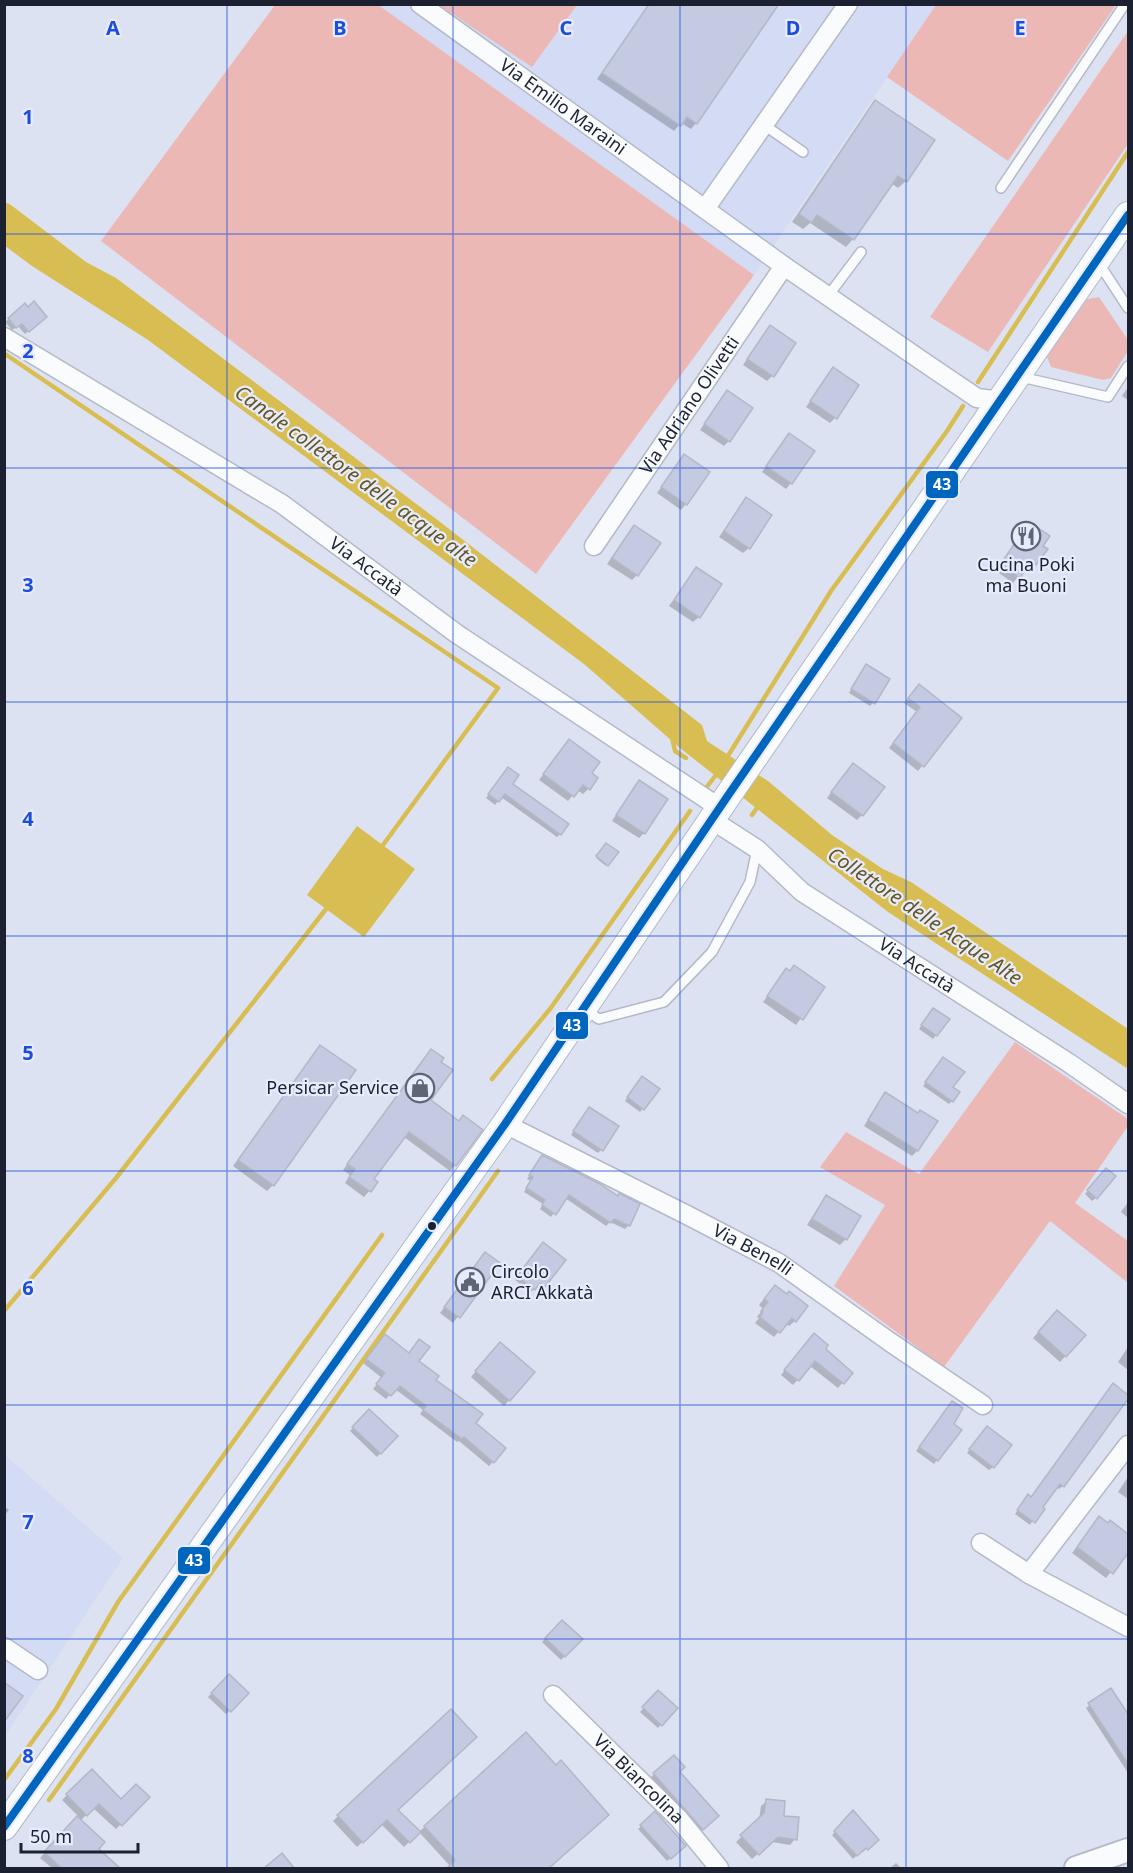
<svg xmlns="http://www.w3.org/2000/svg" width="1133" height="1873" font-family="'Noto Sans',sans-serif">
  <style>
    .built { fill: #d4dbf4 }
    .green { fill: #ecb8b6 }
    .water { fill: #d8be52 }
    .shadow { fill: #0003 }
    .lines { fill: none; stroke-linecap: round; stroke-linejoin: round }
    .stream { stroke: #d8be52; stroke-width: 4.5 }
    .building { fill: #c3cae1; stroke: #b3b7c6; stroke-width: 1.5 }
    .service-casing { stroke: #b4b9c8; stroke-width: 12 }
    .minor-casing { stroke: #b4b9c8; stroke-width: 21 }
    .tertiary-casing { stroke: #b4b9c8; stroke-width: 26 }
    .secondary-casing { stroke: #b4b9c8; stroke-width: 28 }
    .service { stroke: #fafbfd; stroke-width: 9 }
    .minor { stroke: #fafbfd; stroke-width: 18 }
    .tertiary { stroke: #fafbfd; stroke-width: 22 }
    .secondary { stroke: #fafbfd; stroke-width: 26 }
    .bus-1-casing { stroke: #e6ecfe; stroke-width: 12 }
    .bus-1 { stroke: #0065bd; stroke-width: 8 }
    .grid { fill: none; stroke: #1d4ed8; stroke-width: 1.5; stroke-opacity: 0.55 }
    .bus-dot { fill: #1c2131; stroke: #e6ecfe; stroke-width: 2 }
    .labels { text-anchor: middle; stroke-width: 4.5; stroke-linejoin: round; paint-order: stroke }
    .street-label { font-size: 18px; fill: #1c2131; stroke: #e6ecfe }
    .poi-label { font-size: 18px; fill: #1c2131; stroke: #e6ecfe }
    .water-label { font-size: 20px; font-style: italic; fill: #665621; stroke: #e6ecfe }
    .grid-label { font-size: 20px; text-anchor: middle; font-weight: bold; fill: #1d4ed8; stroke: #e6ecfe; stroke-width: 4.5; stroke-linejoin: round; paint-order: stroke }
    .line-badge { stroke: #e6ecfe; stroke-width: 2 }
    .badge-label { font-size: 16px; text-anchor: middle; font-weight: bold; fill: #fff }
  </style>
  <rect width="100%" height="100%" fill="#dde2f2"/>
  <!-- built -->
  <g class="built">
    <polygon points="377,5 936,5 754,275"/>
    <polygon points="5,1455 123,1558 5,1736"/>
  </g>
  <!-- green -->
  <g class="green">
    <polygon points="377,4 754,275 536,574 101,241 275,5"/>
    <polygon points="439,5 577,5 532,67"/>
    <polygon points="936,5 936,4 1116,5 1008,161 887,77"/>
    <polygon points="1128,31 1128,144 988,352 930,317"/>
    <polygon points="1099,297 1128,340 1128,351 1111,378 1103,380 1051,367 1047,357 1087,299"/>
    <polygon points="1015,1042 1128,1119 1128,1126 1075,1203 1128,1241 1128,1283 1050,1221 944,1367 834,1286 885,1205 820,1167 846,1132 919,1174"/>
  </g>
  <!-- water -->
  <g class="water">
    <polygon points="5,202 11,205 86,262 116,278 435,518 702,725 707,741 768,781 832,835 883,869 911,882 1128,1029 1128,1069 888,912 680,748 584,664 148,340 32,266 5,246"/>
    <polygon points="357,826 415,869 364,937 307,895"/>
  </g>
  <!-- shadow -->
  <g class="shadow">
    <polygon points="649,4 696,123 691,129 681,123 674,131 597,79"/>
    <polygon points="875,102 906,181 898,188 891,183 853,239 846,247 810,223 803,229 792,222 868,110"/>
    <polygon points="25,305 41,320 25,334 18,326 12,330 5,322"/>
    <polygon points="765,333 772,376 767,381 743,365"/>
    <polygon points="833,369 835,418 830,423 806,407"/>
    <polygon points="1128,387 1128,400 1122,396"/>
    <polygon points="727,392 729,441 724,446 700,430"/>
    <polygon points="789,435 791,483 786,489 762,472"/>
    <polygon points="684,456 686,504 681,510 657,493"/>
    <polygon points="746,499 749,548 743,553 719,537"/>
    <polygon points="1029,524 1041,546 1035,564 1030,570 1026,567 1013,583 996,571"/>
    <polygon points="629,532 637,575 632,580 607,564"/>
    <polygon points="696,569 699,617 693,622 669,606"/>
    <polygon points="863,670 873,703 870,706 849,693"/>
    <polygon points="914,691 960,718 918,771 889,748 917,712 904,703"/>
    <polygon points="564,746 588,789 583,794 577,790 568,801 539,780"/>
    <polygon points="848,770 862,815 857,820 827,798"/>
    <polygon points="505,772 511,784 560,834 557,837 501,797 495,805 486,798"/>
    <polygon points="639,782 644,833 639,838 612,821 634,787"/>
    <polygon points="606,845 617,852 606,866 596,858"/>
    <polygon points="786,970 823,988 796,1025 763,1002"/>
    <polygon points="930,1013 936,1035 933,1039 919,1029"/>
    <polygon points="320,1047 273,1185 267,1191 233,1166"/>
    <polygon points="426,1056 439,1062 429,1101 455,1165 450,1171 404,1137 372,1180 376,1183 364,1197 345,1183 350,1175 343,1170"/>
    <polygon points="940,1062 951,1088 952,1101 949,1104 923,1086"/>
    <polygon points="639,1081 658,1089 640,1112 625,1101"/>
    <polygon points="886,1094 917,1151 912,1156 864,1126 880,1100"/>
    <polygon points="586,1112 601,1150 598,1153 571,1135"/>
    <polygon points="539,1160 617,1197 638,1205 628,1226 625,1229 610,1222 606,1226 565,1198 551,1217 540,1209 543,1204 524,1192 531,1181 527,1179"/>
    <polygon points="1103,1173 1096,1198 1092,1201 1085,1194"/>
    <polygon points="826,1197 859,1217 846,1239 840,1245 807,1225 821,1203"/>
    <polygon points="1128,1202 1128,1218 1121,1212"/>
    <polygon points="540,1247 544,1286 541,1289 537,1286 531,1292 515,1280"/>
    <polygon points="480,1260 498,1264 453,1323 440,1313"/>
    <polygon points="770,1292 795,1321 789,1326 786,1323 774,1337 755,1323 759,1318 757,1317 763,1309 759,1305"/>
    <polygon points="1052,1317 1084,1335 1060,1362 1033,1338"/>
    <polygon points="381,1340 417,1362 474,1423 493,1462 489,1466 459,1441 457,1442 420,1414 423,1410 395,1389 386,1399 373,1389 382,1378 363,1363"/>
    <polygon points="809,1340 824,1349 851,1373 838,1388 810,1366 793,1385 781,1375"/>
    <polygon points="1128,1347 1128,1370 1118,1362"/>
    <polygon points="495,1349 509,1400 504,1406 471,1377"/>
    <polygon points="1114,1385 1128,1397 1063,1486 1059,1489 1056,1487 1040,1508 1030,1525 1015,1514 1025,1500 1031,1499"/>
    <polygon points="949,1407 952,1424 959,1430 934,1464 916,1451"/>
    <polygon points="369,1411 396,1436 377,1457 350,1431"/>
    <polygon points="984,1431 993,1467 989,1470 967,1453"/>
    <polygon points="1128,1477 1128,1499 1118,1492"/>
    <polygon points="4,1506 9,1510 4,1516"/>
    <polygon points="1094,1524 1108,1525 1128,1541 1128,1550 1106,1578 1072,1553"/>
    <polygon points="562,1622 580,1639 561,1660 542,1642"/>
    <polygon points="229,1676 247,1693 226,1714 208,1697"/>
    <polygon points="1111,1690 1128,1717 1128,1773 1086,1708"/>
    <polygon points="658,1692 676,1708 658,1728 640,1712"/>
    <polygon points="451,1711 396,1810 419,1832 404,1847 381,1824 357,1847 333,1821"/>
    <polygon points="526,1734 556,1767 450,1866 419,1832"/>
    <polygon points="673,1757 678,1773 717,1816 697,1834 649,1779"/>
    <polygon points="92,1771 121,1801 148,1797 116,1829 93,1808 80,1821 97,1849 119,1868 52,1868 40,1858 78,1816 62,1800"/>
    <polygon points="767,1801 783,1817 795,1839 790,1845 772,1842 752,1859 736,1842 759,1820 761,1806"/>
    <polygon points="853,1813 877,1839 863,1852 862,1850 853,1859 832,1835"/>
    <polygon points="655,1814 684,1846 667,1861 638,1829"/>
    <polygon points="896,1863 901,1868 890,1868"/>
  </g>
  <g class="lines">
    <!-- stream -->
    <g class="stream">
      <polyline points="5,354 498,688 383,845"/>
      <polyline points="978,382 1128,152"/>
      <polyline points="672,737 675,751 686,758"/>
      <polyline points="726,759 831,591 947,431 963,406"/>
      <polyline points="706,788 719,771"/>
      <polyline points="752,815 759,805"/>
      <polyline points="492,1079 550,1009 690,811"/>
      <polyline points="4,1311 116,1178 326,909"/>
      <polyline points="4,1780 56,1709 118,1602 382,1235"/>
      <polyline points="49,1800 498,1171"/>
    </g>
  </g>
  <!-- building -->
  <g class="building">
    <polygon points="649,4 779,4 697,124 687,117 681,126 602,73"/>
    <polygon points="875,100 935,140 907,182 898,176 854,240 817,215 812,223 799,214"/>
    <polygon points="34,301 47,317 29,332 22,324 16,328 8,318 25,303 28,307"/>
    <polygon points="770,325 796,343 774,377 747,359"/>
    <polygon points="833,367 859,385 837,419 810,401"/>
    <polygon points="727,390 753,408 730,442 704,424"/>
    <polygon points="789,433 815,451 792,484 766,466"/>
    <polygon points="684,454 710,472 687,505 661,487"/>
    <polygon points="746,497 772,515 750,549 724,531"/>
    <polygon points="1029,522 1050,536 1043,546 1048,549 1036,565 1031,561 1020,578 1000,565"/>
    <polygon points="634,525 661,543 638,576 612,558"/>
    <polygon points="696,567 722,584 700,618 674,600"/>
    <polygon points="866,664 890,679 875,704 851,689"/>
    <polygon points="919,684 962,718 924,767 893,743 920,707 908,698"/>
    <polygon points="569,739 600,762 592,773 598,778 590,790 583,785 574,797 543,774"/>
    <polygon points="853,763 885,787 863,816 831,792"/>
    <polygon points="508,767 519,775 513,784 569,824 561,835 505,794 499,802 488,794"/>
    <polygon points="639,780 668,799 645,834 616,815"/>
    <polygon points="606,843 619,852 608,866 596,856"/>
    <polygon points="794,965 825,987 803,1020 767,996 786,968 790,971"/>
    <polygon points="933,1008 950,1019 937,1036 921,1025"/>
    <polygon points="320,1045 356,1070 274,1186 238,1160"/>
    <polygon points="431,1049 444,1058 441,1062 453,1070 431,1100 459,1121 463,1115 483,1130 456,1166 409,1132 374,1179 378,1182 371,1192 349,1177 355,1169 347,1164"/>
    <polygon points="943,1057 965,1072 953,1087 960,1092 953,1102 925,1082"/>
    <polygon points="642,1076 660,1089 644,1110 627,1097"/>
    <polygon points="885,1092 918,1113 920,1110 938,1121 918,1151 868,1120"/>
    <polygon points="589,1107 619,1126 603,1151 573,1131"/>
    <polygon points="542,1155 600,1184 618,1196 619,1193 640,1204 630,1226 614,1219 611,1223 569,1195 556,1215 542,1205 545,1200 526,1188 533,1177 529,1175"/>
    <polygon points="1106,1168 1116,1176 1097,1199 1087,1190"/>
    <polygon points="826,1195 861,1216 847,1240 812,1219"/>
    <polygon points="543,1242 566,1260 545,1287 540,1283 535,1290 517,1276"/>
    <polygon points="485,1252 500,1263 460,1318 444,1307"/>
    <polygon points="775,1285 787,1294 789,1291 808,1306 796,1322 792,1318 780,1333 760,1317 763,1312 761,1311 768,1302 764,1299"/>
    <polygon points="1057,1310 1086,1335 1066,1357 1038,1332"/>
    <polygon points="814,1333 828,1345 826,1349 853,1373 844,1384 815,1361 799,1381 784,1370"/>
    <polygon points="385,1334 409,1353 419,1339 430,1347 419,1361 439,1376 436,1380 483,1414 476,1423 506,1448 494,1463 464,1437 462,1439 423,1410 426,1406 400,1386 391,1396 376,1384 385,1373 366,1359"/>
    <polygon points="500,1342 535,1372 510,1401 475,1371"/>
    <polygon points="1113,1383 1128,1395 1128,1399 1064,1487 1060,1484 1043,1507 1045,1509 1035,1523 1017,1510 1028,1494 1031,1497 1034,1493"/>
    <polygon points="952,1401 963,1408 954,1424 962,1430 938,1461 919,1447"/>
    <polygon points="369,1409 398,1436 381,1454 352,1427"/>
    <polygon points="987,1426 1012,1445 994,1468 969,1449"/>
    <polygon points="1099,1516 1108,1523 1110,1520 1128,1534 1128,1553 1113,1574 1077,1547"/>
    <polygon points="562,1620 583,1639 565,1657 545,1638"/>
    <polygon points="229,1674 249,1693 231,1712 211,1693"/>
    <polygon points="4,1682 23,1696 4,1722"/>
    <polygon points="1111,1688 1128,1714 1128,1764 1088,1703"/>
    <polygon points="658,1690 678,1708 662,1726 642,1707"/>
    <polygon points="451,1709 477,1737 398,1810 421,1832 410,1843 387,1820 363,1843 337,1815"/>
    <polygon points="526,1732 556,1765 561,1760 609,1815 548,1869 446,1869 455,1860 424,1826"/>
    <polygon points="674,1755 685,1767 680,1772 719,1816 703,1830 653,1773"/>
    <polygon points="92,1769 121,1799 136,1784 150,1797 122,1826 99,1804 87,1816 66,1794"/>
    <polygon points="766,1799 785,1801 784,1816 799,1817 797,1840 778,1837 759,1855 740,1835 764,1813"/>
    <polygon points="853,1810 879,1840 868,1850 866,1848 857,1856 834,1831"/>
    <polygon points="655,1811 686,1846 671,1859 640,1825"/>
    <polygon points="77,1816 105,1842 99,1849 121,1869 62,1869 44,1852"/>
    <polygon points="282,1853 295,1869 263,1869"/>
  </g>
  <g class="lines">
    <!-- service casing -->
    <g class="service-casing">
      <g id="service">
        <polyline points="764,125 803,152"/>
        <polyline points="1001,188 1125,4"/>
        <polyline points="1098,262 1128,308"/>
        <polyline points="828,296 861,252"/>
        <polyline points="1021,377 1108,397 1128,366"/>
        <polyline points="584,1009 599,1019 664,1002 712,952 750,882 757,849"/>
      </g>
    </g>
    <!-- minor casing -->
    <g class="minor-casing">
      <g id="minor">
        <path id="s1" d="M420,4l364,262 147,101 46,31 25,3"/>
        <polyline points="705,209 848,4"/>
        <path id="s2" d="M4,337l278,167 175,130 263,174"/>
        <path id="s3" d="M594,546l190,-280"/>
        <path id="s4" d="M712,820l45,29 45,43 267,171 59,41"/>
        <path id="s5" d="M505,1124l182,91 92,48 111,79 93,63"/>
        <polyline points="981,1543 1029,1574 1128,1627"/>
        <polyline points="1029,1574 1128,1445"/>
        <polyline points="4,1647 38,1670"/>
        <path id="s6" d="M553,1695l126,124 40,49"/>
      </g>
    </g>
    <!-- tertiary casing -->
    <g class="tertiary-casing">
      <polyline id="tertiary" points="1076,1868 1128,1850"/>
    </g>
    <!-- secondary casing -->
    <g class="secondary-casing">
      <polyline id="secondary" points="4,1827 505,1124 727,797 1128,215"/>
    </g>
    <!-- service -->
    <use href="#service" class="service"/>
    <!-- minor -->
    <use href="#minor" class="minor"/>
    <!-- tertiary -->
    <use href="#tertiary" class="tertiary"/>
    <!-- secondary -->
    <use href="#secondary" class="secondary"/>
    <!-- bus-1 casing -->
    <g class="bus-1-casing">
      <polyline id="bus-1" points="4,1827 505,1124 727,797 1128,215"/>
    </g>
    <!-- bus-1 -->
    <use href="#bus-1" class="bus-1"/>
  </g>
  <!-- grid -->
  <path class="grid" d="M227,4v1864M453,4v1864M680,4v1864M906,4v1864M4,234h1124M4,468h1124M4,702h1124M4,936h1124M4,1171h1124M4,1405h1124M4,1639h1124"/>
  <!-- icons -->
  <defs>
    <g id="restaurant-ring" transform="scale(1.5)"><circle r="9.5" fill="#e6ecfe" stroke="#606575" stroke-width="1.5"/><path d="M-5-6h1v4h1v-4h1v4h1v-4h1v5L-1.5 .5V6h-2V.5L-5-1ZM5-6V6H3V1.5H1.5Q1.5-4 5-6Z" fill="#606575"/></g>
    <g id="shop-ring" transform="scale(1.5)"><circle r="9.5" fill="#e6ecfe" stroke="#606575" stroke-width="1.5"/><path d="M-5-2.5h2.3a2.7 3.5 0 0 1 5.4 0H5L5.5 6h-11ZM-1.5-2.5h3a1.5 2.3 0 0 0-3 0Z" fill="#606575"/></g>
    <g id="civic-ring" transform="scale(1.5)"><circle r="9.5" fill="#e6ecfe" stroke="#606575" stroke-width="1.5"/><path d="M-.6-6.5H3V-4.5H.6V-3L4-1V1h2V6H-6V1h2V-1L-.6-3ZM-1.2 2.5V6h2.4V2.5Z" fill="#606575"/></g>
  </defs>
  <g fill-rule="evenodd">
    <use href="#restaurant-ring" x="1026" y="536"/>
    <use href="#shop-ring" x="420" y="1088"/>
    <use href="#civic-ring" x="470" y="1282"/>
  </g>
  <!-- markers -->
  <circle class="bus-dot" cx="432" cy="1226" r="5"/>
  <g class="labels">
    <!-- street labels -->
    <g class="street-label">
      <text dy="6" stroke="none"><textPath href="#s1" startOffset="176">Via Emilio Maraini</textPath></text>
      <text dy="6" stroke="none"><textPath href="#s3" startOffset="170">Via Adriano Olivetti</textPath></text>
      <text dy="6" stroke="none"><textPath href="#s2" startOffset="429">Via Accatà</textPath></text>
      <text dy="6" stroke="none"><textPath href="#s4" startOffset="252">Via Accatà</textPath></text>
      <text dy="6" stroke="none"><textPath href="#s5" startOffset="278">Via Benelli</textPath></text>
      <text dy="6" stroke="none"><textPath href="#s6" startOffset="120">Via Biancolina</textPath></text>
    </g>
    <!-- poi labels -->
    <g class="poi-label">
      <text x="1026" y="571">Cucina Poki<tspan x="1026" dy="21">ma Buoni</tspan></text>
      <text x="399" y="1094" text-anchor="end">Persicar Service</text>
      <text x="491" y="1278" text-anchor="start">Circolo<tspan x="491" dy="21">ARCI Akkatà</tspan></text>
    </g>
    <!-- water labels -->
    <g class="water-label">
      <text transform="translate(356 476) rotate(36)" y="7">Canale collettore delle acque alte</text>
      <text transform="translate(925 916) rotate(34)" y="7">Collettore delle Acque Alte</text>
    </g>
  </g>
  <g class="grid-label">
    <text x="113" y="35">A</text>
    <text x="340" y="35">B</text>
    <text x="566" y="35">C</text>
    <text x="793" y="35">D</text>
    <text x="1020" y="35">E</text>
    <text x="28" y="124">1</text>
    <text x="28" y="358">2</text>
    <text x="28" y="592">3</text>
    <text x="28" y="826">4</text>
    <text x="28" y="1060">5</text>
    <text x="28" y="1295">6</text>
    <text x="28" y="1529">7</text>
    <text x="28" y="1763">8</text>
  </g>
  <g class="line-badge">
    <rect x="925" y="470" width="34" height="29" rx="6" fill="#0065bd"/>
    <rect x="555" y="1011" width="34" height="29" rx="6" fill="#0065bd"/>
    <rect x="177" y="1546" width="34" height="29" rx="6" fill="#0065bd"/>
  </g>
  <g class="badge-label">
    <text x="942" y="490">43</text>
    <text x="572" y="1031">43</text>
    <text x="194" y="1566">43</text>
  </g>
  <!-- border -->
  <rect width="1133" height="1873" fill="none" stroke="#1c2131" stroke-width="12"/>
  <!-- scale -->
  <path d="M21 1843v9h117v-9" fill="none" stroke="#1c2131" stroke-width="3"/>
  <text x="30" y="1843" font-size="18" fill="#1c2131" stroke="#e6ecfe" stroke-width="4.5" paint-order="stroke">50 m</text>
</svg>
